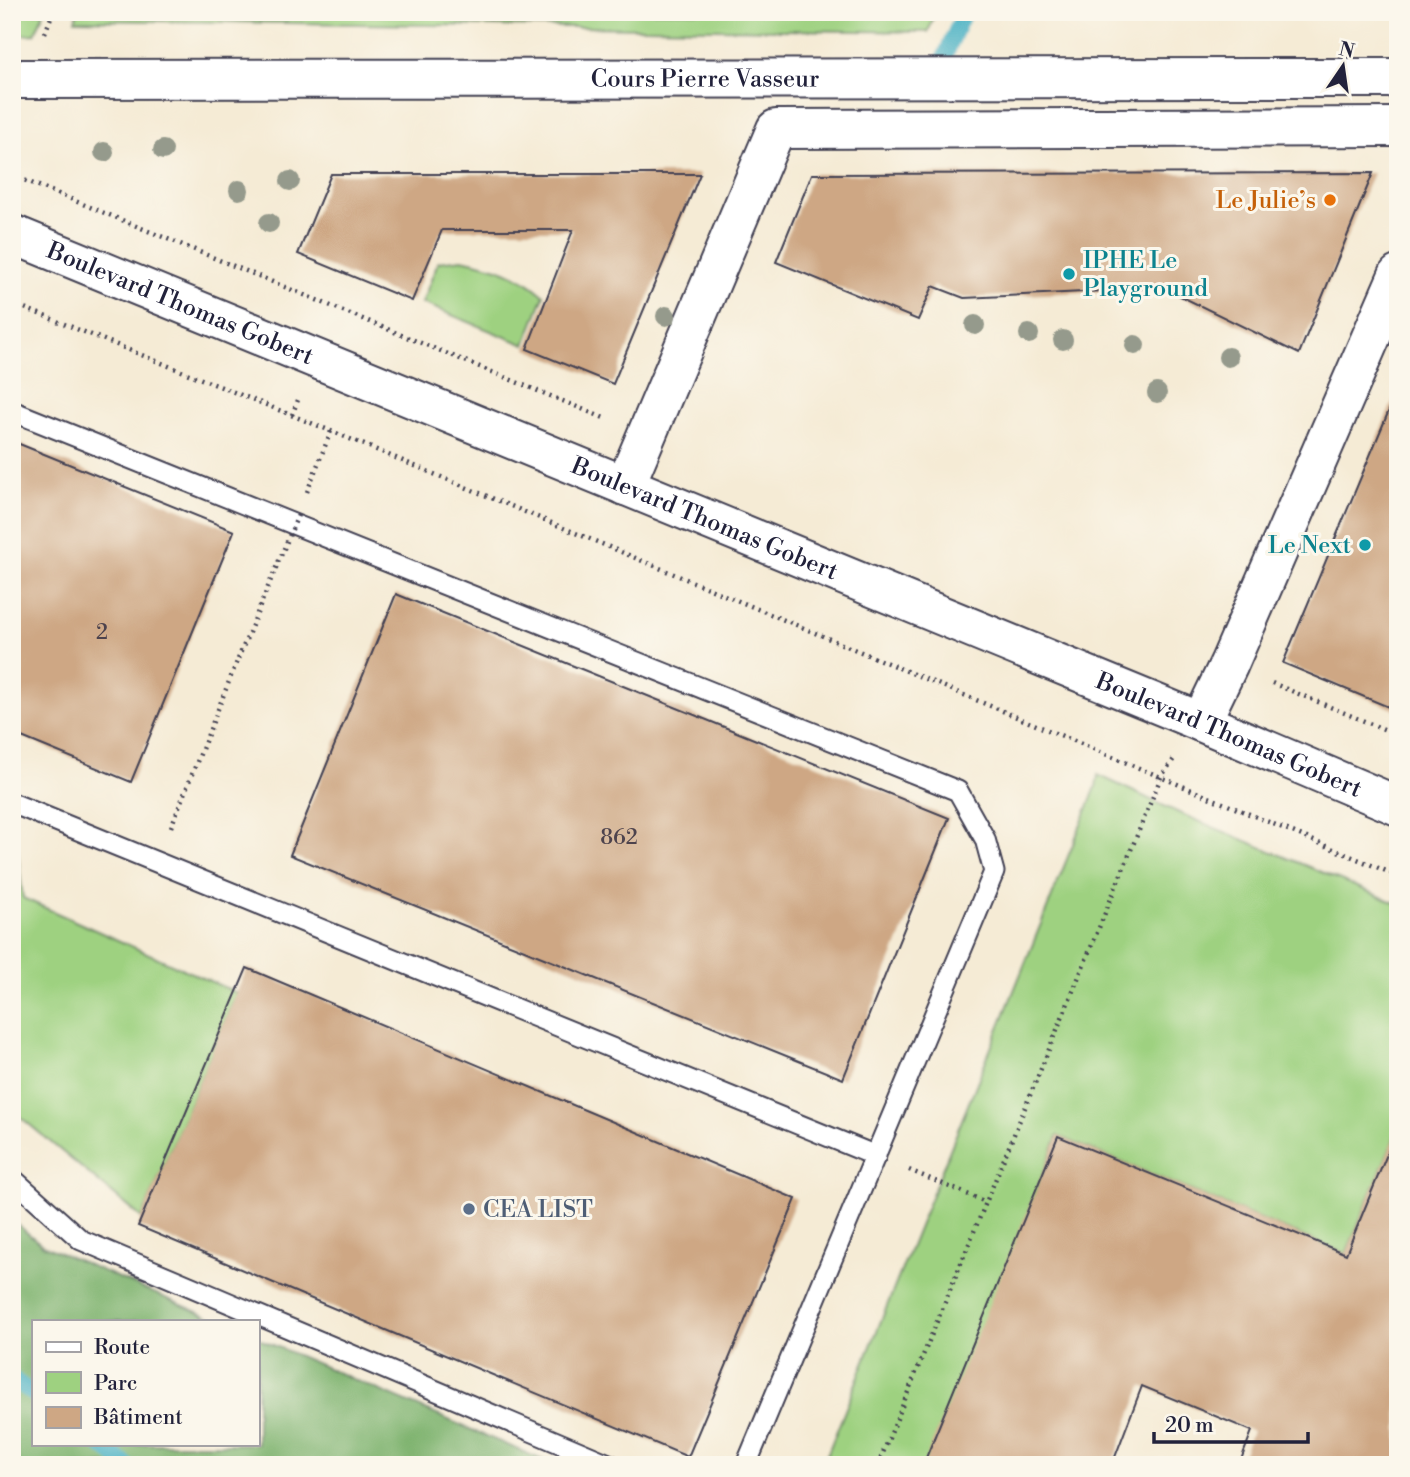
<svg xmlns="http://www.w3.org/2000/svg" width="1410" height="1477" font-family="'Libre Bodoni',serif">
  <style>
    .green { fill: #9ed180; stroke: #607a5e; stroke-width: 2 }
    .forest { fill: #7eb36e; stroke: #506a54; stroke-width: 2 }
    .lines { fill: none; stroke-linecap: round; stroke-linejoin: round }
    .stream { stroke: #44afc2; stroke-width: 16 }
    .building { fill: #cea784 }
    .lane-casing { stroke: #424052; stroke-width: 23 }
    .street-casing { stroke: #424052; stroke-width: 42 }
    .secondary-casing { stroke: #424052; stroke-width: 42 }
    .path { stroke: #424052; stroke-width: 4.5; stroke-dasharray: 2 5; stroke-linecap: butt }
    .lane { stroke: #fff; stroke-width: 19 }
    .street { stroke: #fff; stroke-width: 38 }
    .secondary { stroke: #fff; stroke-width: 38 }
    .path-bridge { stroke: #424052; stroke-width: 4.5; stroke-dasharray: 2 5; stroke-linecap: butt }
    .tree { fill: #959a8c }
    .food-dot { fill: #e8710a; stroke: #fbf7ec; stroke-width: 2.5 }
    .culture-dot { fill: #0f9aa8; stroke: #fbf7ec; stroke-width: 2.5 }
    .service-dot { fill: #5c6f8a; stroke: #fbf7ec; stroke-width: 2.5 }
    .labels { text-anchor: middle; stroke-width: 6; stroke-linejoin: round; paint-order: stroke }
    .number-label { font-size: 21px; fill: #4d434d }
    .street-label { font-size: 24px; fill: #22223b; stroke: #fbf7ec }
    .food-label { font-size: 24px; fill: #c56008; stroke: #fbf7ec; text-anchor: end }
    .culture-label { font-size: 24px; fill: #0d838f; stroke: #fbf7ec; text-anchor: start }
    .service-label { font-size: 24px; fill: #4e5e75; stroke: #fbf7ec; text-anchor: start }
  </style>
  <rect width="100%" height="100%" fill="#fbf7ec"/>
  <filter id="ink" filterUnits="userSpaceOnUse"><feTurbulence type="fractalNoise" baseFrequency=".0143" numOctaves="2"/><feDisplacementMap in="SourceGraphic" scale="14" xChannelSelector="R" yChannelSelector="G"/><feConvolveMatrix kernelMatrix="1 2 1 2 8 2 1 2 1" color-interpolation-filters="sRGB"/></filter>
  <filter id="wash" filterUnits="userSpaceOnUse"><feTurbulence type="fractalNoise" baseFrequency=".00686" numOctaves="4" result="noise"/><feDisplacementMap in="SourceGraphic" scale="28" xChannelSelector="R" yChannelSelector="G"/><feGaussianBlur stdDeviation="1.57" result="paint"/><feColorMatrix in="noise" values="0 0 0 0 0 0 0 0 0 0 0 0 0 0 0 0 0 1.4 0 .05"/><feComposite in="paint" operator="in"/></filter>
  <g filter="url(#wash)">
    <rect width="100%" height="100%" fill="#f5ebd5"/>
    <!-- green -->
    <g class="green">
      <polygon points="12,12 44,12 35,34 12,36"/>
      <polygon points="78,12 936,12 928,32 75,20"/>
      <path d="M462,259c36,8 53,12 82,36l-19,50 -103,-42 16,-41z"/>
      <polygon points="1098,775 1179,813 1398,904 1398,1129 1346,1254 1058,1136 928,1465 823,1465 1096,787"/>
      <polygon points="12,837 16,838 23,898 237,993 142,1218 12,1110"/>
    </g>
    <!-- forest -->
    <polygon class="forest" points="12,1220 42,1245 219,1321 33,1321 33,1444 257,1444 257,1338 554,1465 12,1465"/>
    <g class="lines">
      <!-- stream -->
      <g class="stream">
        <polyline points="936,77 964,12"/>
        <polyline points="12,1378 33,1394"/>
        <polyline points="99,1444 127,1465"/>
      </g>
    </g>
    <g id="blocks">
      <!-- building -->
      <g class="building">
        <polygon points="1373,173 1299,354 1164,288 964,298 933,286 918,320 776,262 812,174"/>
        <polygon points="331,174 700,174 613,384 527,349 573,230 442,230 412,301 298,254"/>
        <polygon points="1398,389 1398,711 1283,663"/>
        <polygon points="12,441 234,531 131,782 12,733"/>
        <polygon points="396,594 949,818 843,1079 290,855"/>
        <polygon points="247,968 796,1199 688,1457 138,1226"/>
        <polygon points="1397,1130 1398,1465 1239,1465 1252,1431 1142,1386 1112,1465 923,1465 1058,1136 1346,1254"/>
      </g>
    </g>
  </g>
  <g filter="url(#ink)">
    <use href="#blocks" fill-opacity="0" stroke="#424052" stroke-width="2"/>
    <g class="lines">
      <!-- lane casing -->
      <g class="lane-casing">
        <g id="lane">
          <polyline points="12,411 958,791 985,839 994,872 746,1465"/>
          <polyline points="12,803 876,1156"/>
          <polyline points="12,1178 81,1240 611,1465"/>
        </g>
      </g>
      <!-- street casing -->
      <g class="street-casing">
        <g id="street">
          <path id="s1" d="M12,79l1386,-1"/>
          <polyline points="625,486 776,129 1398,127"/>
          <polyline points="1201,722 1229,664 1398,275"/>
        </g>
      </g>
      <!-- secondary casing -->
      <g class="secondary-casing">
        <g id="secondary">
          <path id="s2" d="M12,234l1189,488 197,84"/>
        </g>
      </g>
      <!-- path -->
      <g class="path">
        <polyline points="45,33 53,12"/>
        <polyline points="12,175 604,418"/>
        <polyline points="12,303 331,431 1398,876"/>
        <polyline points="292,415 298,400"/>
        <polyline points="307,492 331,431"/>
        <polyline points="1272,683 1398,735"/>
        <polyline points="171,827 238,659"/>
        <polyline points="909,1170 986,1202"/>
        <polyline points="12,1459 20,1465"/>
        <polyline points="878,1465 1161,777 1174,759"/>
      </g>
      <!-- lane -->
      <use href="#lane" class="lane"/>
      <!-- street -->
      <use href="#street" class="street"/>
      <!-- secondary -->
      <use href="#secondary" class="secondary"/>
      <!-- path-bridge -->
      <polyline class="path-bridge" points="238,659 298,515"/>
    </g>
    <!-- trees -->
    <g class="tree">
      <circle cx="163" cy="150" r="10"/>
      <circle cx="104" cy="152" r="10"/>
      <circle cx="290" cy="181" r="10"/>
      <circle cx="239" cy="190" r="10"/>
      <circle cx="269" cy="223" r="10"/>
      <circle cx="666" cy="316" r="10"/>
      <circle cx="975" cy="325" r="10"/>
      <circle cx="1029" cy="334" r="10"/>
      <circle cx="1063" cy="340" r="10"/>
      <circle cx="1135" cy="345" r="10"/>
      <circle cx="1228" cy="357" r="10"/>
      <circle cx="1157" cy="393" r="10"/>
    </g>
  </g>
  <!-- markers -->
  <circle class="food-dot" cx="1330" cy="200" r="7"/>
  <g class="culture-dot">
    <circle cx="1069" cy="274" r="7"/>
    <circle cx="1365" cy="545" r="7"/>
  </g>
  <circle class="service-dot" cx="469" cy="1209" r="7"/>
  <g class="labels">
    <!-- number labels -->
    <g class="number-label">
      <text x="102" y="639">2</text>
      <text x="619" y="844">862</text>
    </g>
    <!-- street labels -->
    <g class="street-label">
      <text dy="8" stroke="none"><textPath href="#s1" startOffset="693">Cours Pierre Vasseur</textPath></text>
      <text dy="8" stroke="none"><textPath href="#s2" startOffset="182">Boulevard Thomas Gobert</textPath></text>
      <text dy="8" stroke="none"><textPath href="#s2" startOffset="749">Boulevard Thomas Gobert</textPath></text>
      <text dy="8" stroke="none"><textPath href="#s2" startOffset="1316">Boulevard Thomas Gobert</textPath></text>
    </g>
    <!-- food labels -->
    <g class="food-label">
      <text x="1316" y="208">Le Julie’s</text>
    </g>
    <!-- culture labels -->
    <g class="culture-label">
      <text x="1083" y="268">IPHE Le<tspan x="1083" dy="28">Playground</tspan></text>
      <text x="1351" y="553" text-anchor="end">Le Next</text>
    </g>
    <!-- service labels -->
    <g class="service-label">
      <text x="483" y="1217">CEA LIST</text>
    </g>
  </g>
  <!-- margin -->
  <rect width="1410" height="1477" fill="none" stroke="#fbf7ec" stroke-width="42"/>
  <!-- legend -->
  <rect x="32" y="1320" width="228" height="126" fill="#fbf7ec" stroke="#a4a2a5" stroke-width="2"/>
  <rect x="46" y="1342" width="35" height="10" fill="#ffffff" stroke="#a4a2a5" stroke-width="2"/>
  <text x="94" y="1354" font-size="21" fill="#22223b">Route</text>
  <rect x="46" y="1372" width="35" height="21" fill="#9ed180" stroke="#a4a2a5" stroke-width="2"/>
  <text x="94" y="1390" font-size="21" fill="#22223b">Parc</text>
  <rect x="46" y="1407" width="35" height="21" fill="#cea784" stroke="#a4a2a5" stroke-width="2"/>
  <text x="94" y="1424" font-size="21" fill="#22223b">Bâtiment</text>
  <!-- north arrow -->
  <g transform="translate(1343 66) rotate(13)" stroke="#fbf7ec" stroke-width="5" paint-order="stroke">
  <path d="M0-5L12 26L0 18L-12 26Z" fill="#22223b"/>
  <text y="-10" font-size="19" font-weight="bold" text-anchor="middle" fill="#22223b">N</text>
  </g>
  <!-- scale -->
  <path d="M1154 1432v10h154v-10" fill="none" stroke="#22223b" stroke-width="3.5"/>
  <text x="1165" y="1432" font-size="21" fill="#22223b" stroke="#fbf7ec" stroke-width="5" paint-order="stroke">20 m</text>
</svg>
